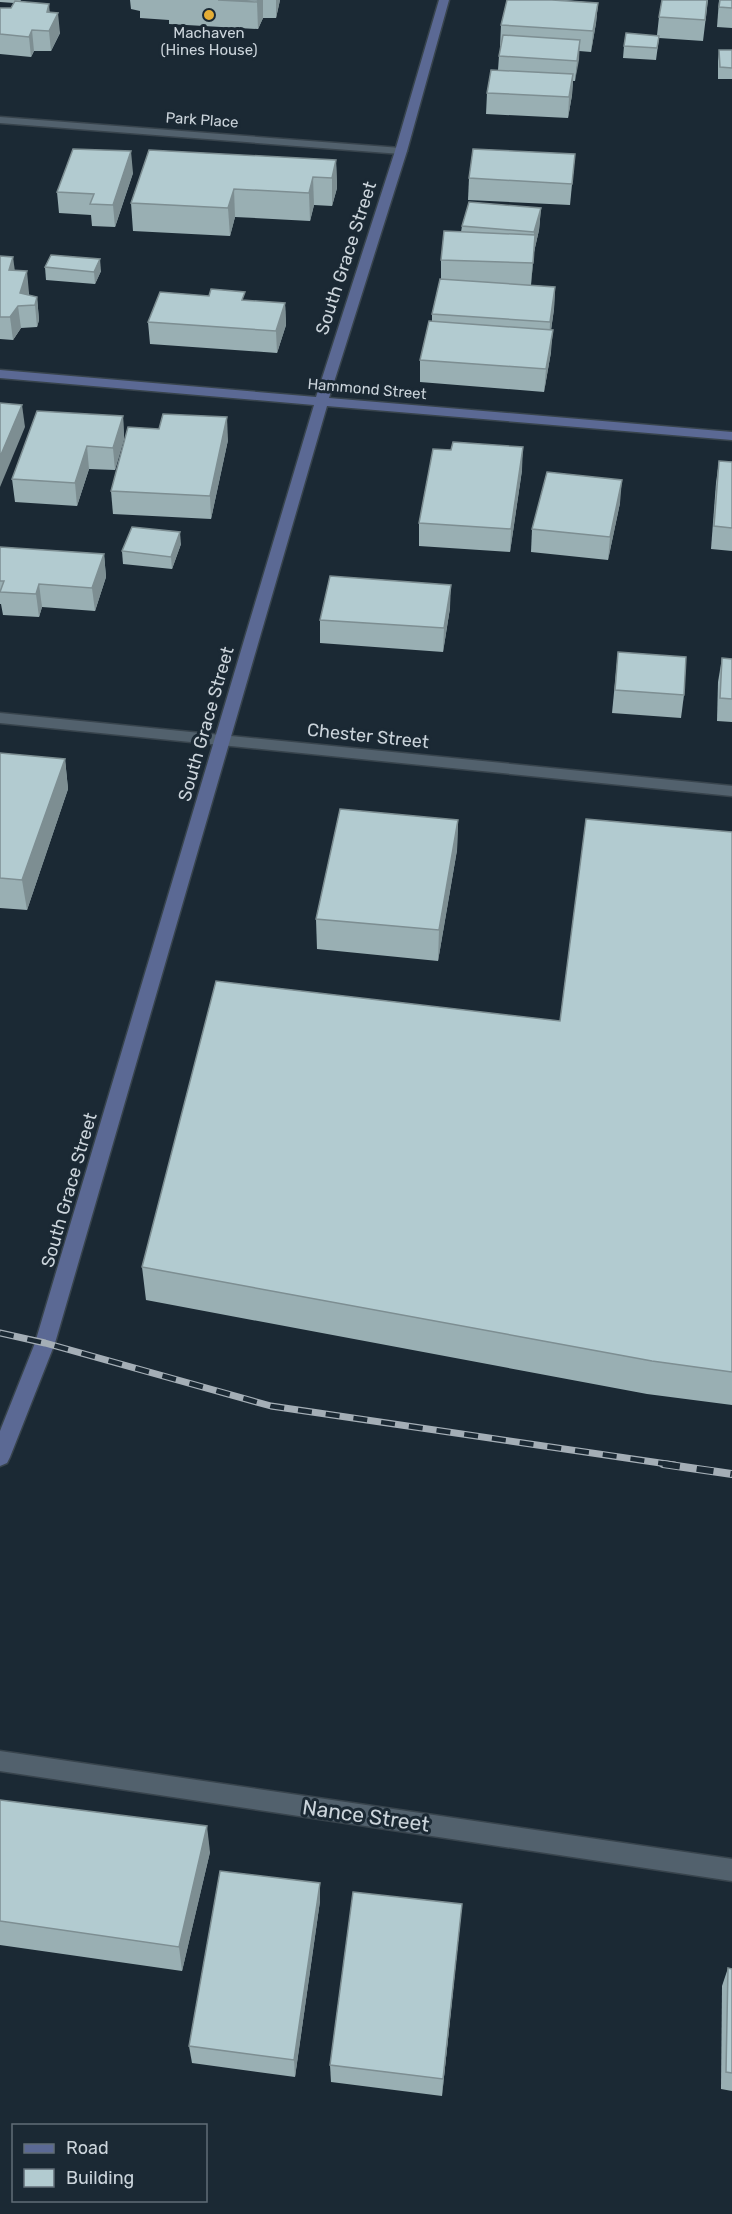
<svg xmlns="http://www.w3.org/2000/svg" width="732" height="2214" font-family="Rubik,sans-serif">
  <style>
    .lines { fill: none; stroke-linecap: round; stroke-linejoin: round }
    .street-casing { stroke: #38444d; stroke-width: 3 }
    .secondary-casing { stroke: #38444d; stroke-width: 3 }
    .street { fill: #52616d; fill-rule: evenodd }
    .secondary { fill: #5b6994; fill-rule: evenodd }
    .rail-far1-casing { stroke: #a4aeb6; stroke-width: 7 }
    .rail-casing { stroke: #a4aeb6; stroke-width: 8 }
    .rail-far1 { stroke: #1b2934; stroke-width: 4.5; stroke-dasharray: 14; stroke-linecap: butt }
    .rail { stroke: #1b2934; stroke-width: 6; stroke-dasharray: 17; stroke-linecap: butt }
    .wall { fill: #99afb3 }
    .shaded-wall { fill: #7d8e92 }
    .building { fill: #b2cbd0; stroke: #7d8e92; stroke-width: 1.5 }
    .poi-dot { fill: #e5ad35; stroke: #1b2934; stroke-width: 2 }
    .labels { text-anchor: middle; stroke-width: 6; stroke-linejoin: round; paint-order: stroke }
    .far-poi-label { font-size: 15px; fill: #cbd4db; stroke: #1b2934 }
    .far-street-label { font-size: 15px; fill: #cbd4db; stroke: #1b2934 }
    .street-label { font-size: 18px; fill: #cbd4db; stroke: #1b2934 }
    .near-street-label { font-size: 21px; fill: #cbd4db; stroke: #1b2934 }
  </style>
  <rect width="100%" height="100%" fill="#1b2934"/>
  <g class="lines">
    <!-- street casing -->
    <g class="street-casing">
      <g id="street">
        <polygon points="0,117 401,148 407,151 401,154 0,123"/>
        <polygon points="0,713 732,786 732,796 0,723"/>
        <polygon points="0,1751 732,1859 732,1881 0,1771"/>
      </g>
    </g>
    <!-- secondary casing -->
    <g class="secondary-casing">
      <polygon id="secondary" points="439,0 449,0 407,151 329,398 732,432 732,440 327,406 55,1343 10,1457 7,1463 0,1466 0,1431 35,1343 314,405 0,378 0,370 316,397 395,151"/>
    </g>
    <!-- street -->
    <use href="#street" class="street"/>
    <!-- secondary -->
    <use href="#secondary" class="secondary"/>
    <!-- rail-far1 casing -->
    <g class="rail-far1-casing">
      <polyline id="rail-far1" points="0,1333 45,1343 271,1406 674,1465"/>
    </g>
    <!-- rail casing -->
    <g class="rail-casing">
      <polyline id="rail" points="663,1464 732,1474"/>
    </g>
    <!-- rail-far1 -->
    <use href="#rail-far1" class="rail-far1"/>
    <!-- rail -->
    <use href="#rail" class="rail"/>
  </g>
  <!-- wall -->
  <g class="wall">
    <polygon points="0,0 21,0 20,2 50,12 60,33 51,51 34,51 31,57 0,54 0,8 11,8 14,3 0,2"/>
    <polygon points="130,0 280,0 276,18 263,18 258,29 169,24 169,20 140,18 140,11 131,9"/>
    <polygon points="507,0 563,0 598,3 596,23 591,52 579,51 575,81 573,81 572,95 568,118 486,114 487,93 498,70 499,56 501,46 500,46 501,25"/>
    <polygon points="708,0 703,41 659,38 656,60 623,58 624,46 657,35 659,17"/>
    <polygon points="719,0 732,0 732,28 717,27"/>
    <polygon points="719,50 732,50 732,79 718,79 718,61"/>
    <polygon points="575,154 570,205 468,200 469,178"/>
    <polygon points="336,160 337,188 332,206 314,205 310,221 235,217 230,236 133,231 131,203"/>
    <polygon points="133,173 115,227 92,226 91,215 59,213 57,192"/>
    <polygon points="541,208 539,230 534,252 531,285 555,287 554,309 551,330 551,352 544,392 420,382 420,360 432,321 432,314 441,279 441,260 461,232 462,226"/>
    <polygon points="0,256 15,271 29,293 29,295 37,297 39,320 37,327 21,328 13,340 0,339"/>
    <polygon points="45,267 101,271 95,284 46,280"/>
    <polygon points="245,301 285,303 286,325 277,353 150,344 148,322"/>
    <polygon points="123,416 124,439 115,470 89,469 77,506 15,502 12,479"/>
    <polygon points="228,440 211,519 113,514 111,491"/>
    <polygon points="719,461 732,462 732,551 711,549 716,483"/>
    <polygon points="522,470 510,552 419,546 419,523"/>
    <polygon points="620,503 608,560 531,552 532,529"/>
    <polygon points="181,544 172,569 123,564 122,551"/>
    <polygon points="0,547 104,554 106,577 95,611 42,607 39,617 3,615 1,604 0,604"/>
    <polygon points="450,608 443,652 320,643 320,620"/>
    <polygon points="618,652 684,695 681,718 612,713"/>
    <polygon points="722,658 732,659 732,722 717,721 718,682"/>
    <polygon points="0,753 65,759 68,789 27,910 0,908"/>
    <polygon points="458,820 457,850 438,961 317,949 316,919"/>
    <polygon points="732,832 732,1405 647,1394 146,1300 142,1267 560,1021"/>
    <polygon points="0,1800 210,1852 182,1971 0,1945"/>
    <polygon points="320,1883 320,1901 295,2077 192,2063 189,2046"/>
    <polygon points="460,1923 442,2096 331,2082 330,2065"/>
    <polygon points="728,1968 732,1969 732,2091 721,2089 722,1986"/>
  </g>
  <!-- shaded-wall -->
  <g class="shaded-wall">
    <polygon points="258,0 263,0 263,18 258,29 257,2"/>
    <polygon points="276,0 280,0 276,18"/>
    <polygon points="598,3 596,23 591,52 593,31"/>
    <polygon points="49,4 51,25 58,13 60,33 51,51 47,12"/>
    <polygon points="32,30 34,51 31,57 29,37"/>
    <polygon points="580,40 579,60 575,81 577,61"/>
    <polygon points="573,74 572,95 568,118 569,97"/>
    <polygon points="131,151 133,173 115,227 113,205"/>
    <polygon points="336,160 337,188 332,206 332,178"/>
    <polygon points="313,177 314,205 310,221 309,193"/>
    <polygon points="234,189 235,217 230,236 228,208"/>
    <polygon points="541,208 539,230 534,252 531,285 534,232"/>
    <polygon points="13,257 16,279 9,270"/>
    <polygon points="100,259 101,271 95,284 94,272"/>
    <polygon points="27,271 29,293 26,306 20,293"/>
    <polygon points="555,287 554,309 549,344 550,322"/>
    <polygon points="37,297 39,320 37,327 35,305"/>
    <polygon points="285,303 286,325 277,353 276,331"/>
    <polygon points="18,306 21,328 13,340 10,317"/>
    <polygon points="553,330 551,352 544,392 546,369"/>
    <polygon points="22,405 25,427 0,487 0,457"/>
    <polygon points="123,416 124,439 115,470 113,448"/>
    <polygon points="227,417 228,440 211,519 210,496"/>
    <polygon points="87,446 89,469 77,506 75,483"/>
    <polygon points="523,447 522,470 510,552 511,529"/>
    <polygon points="622,480 620,503 608,560 610,537"/>
    <polygon points="180,532 181,544 172,569 171,557"/>
    <polygon points="104,554 106,577 95,611 92,588"/>
    <polygon points="39,584 42,607 39,617 36,594"/>
    <polygon points="451,585 450,608 443,652 444,628"/>
    <polygon points="65,759 68,789 27,910 22,880"/>
    <polygon points="458,820 457,850 438,961 439,930"/>
    <polygon points="207,1826 210,1852 182,1971 179,1947"/>
    <polygon points="320,1883 320,1901 295,2077 294,2060"/>
    <polygon points="462,1904 460,1923 442,2096 443,2079"/>
  </g>
  <!-- building -->
  <g class="building">
    <polygon points="218,0 258,0 257,2"/>
    <polygon points="507,0 552,0 598,3 593,31 501,25"/>
    <polygon points="662,0 707,0 705,20 659,17"/>
    <polygon points="720,0 732,0 732,8 719,7"/>
    <polygon points="15,1 49,4 47,12 58,13 49,31 32,30 29,37 0,34 0,8 11,8"/>
    <polygon points="626,33 659,36 657,48 624,46"/>
    <polygon points="503,35 580,40 577,61 499,56"/>
    <polygon points="719,50 732,50 732,68 720,67"/>
    <polygon points="491,70 573,74 569,97 487,93"/>
    <polygon points="73,149 131,151 113,205 90,204 94,194 57,192"/>
    <polygon points="473,149 575,154 572,184 469,178"/>
    <polygon points="149,150 336,160 332,178 313,177 309,193 234,189 228,208 131,203"/>
    <polygon points="469,202 541,208 534,232 462,226"/>
    <polygon points="444,231 535,235 533,263 441,260"/>
    <polygon points="51,255 100,259 94,272 45,267"/>
    <polygon points="0,256 13,257 9,270 27,271 20,293 37,297 35,305 18,306 10,317 0,317"/>
    <polygon points="440,279 555,287 550,322 432,314"/>
    <polygon points="211,289 245,292 242,300 285,303 276,331 148,322 160,292 209,296"/>
    <polygon points="429,321 553,330 546,369 420,360"/>
    <polygon points="0,403 22,405 0,457"/>
    <polygon points="37,411 123,416 113,448 87,446 75,483 12,479"/>
    <polygon points="163,414 227,417 210,496 111,491 128,427 159,429"/>
    <polygon points="453,442 523,447 511,529 419,523 433,449 451,450"/>
    <polygon points="719,461 732,462 732,528 714,526"/>
    <polygon points="547,472 622,480 610,537 532,529"/>
    <polygon points="132,527 180,532 171,557 122,551"/>
    <polygon points="0,547 104,554 92,588 39,584 36,594 0,592 4,581 0,581"/>
    <polygon points="330,576 451,585 444,628 320,620"/>
    <polygon points="618,652 686,657 684,695 615,690"/>
    <polygon points="722,658 732,659 732,699 720,698"/>
    <polygon points="0,753 65,759 22,880 0,878"/>
    <polygon points="340,809 458,820 439,930 316,919"/>
    <polygon points="586,819 732,832 732,1372 652,1361 142,1267 216,981 560,1021"/>
    <polygon points="0,1800 207,1826 179,1947 0,1921"/>
    <polygon points="220,1871 320,1883 294,2060 189,2046"/>
    <polygon points="353,1892 462,1904 443,2079 330,2065"/>
    <polygon points="728,1968 732,1969 732,2073 726,2072"/>
  </g>
  <!-- markers -->
  <circle class="poi-dot" cx="209" cy="15" r="6"/>
  <g class="labels">
    <!-- far-poi labels -->
    <g class="far-poi-label">
      <text x="209" y="38">Machaven<tspan x="209" dy="17">(Hines House)</tspan></text>
    </g>
    <!-- far-street labels -->
    <g class="far-street-label">
      <text transform="translate(202 120) rotate(4)" y="5">Park Place</text>
      <text transform="translate(367 389) rotate(5)" y="5">Hammond Street</text>
    </g>
    <!-- street labels -->
    <g class="street-label">
      <text transform="translate(346 258) rotate(-72)" y="6">South Grace Street</text>
      <text transform="translate(206 724) rotate(-74)" y="6">South Grace Street</text>
      <text transform="translate(368 736) rotate(6)" y="6">Chester Street</text>
      <text transform="translate(69 1190) rotate(-74)" y="6">South Grace Street</text>
    </g>
    <!-- near-street labels -->
    <g class="near-street-label">
      <text transform="translate(366 1816) rotate(8)" y="7">Nance Street</text>
    </g>
  </g>
  <!-- legend -->
  <rect x="12" y="2124" width="195" height="78" fill="#1b2934" stroke="#616d77" stroke-width="1.5"/>
  <rect x="24" y="2144" width="30" height="9" fill="#5b6994" stroke="#616d77" stroke-width="1.5"/>
  <text x="66" y="2154" font-size="18" fill="#cbd4db">Road</text>
  <rect x="24" y="2169" width="30" height="18" fill="#b2cbd0" stroke="#616d77" stroke-width="1.5"/>
  <text x="66" y="2184" font-size="18" fill="#cbd4db">Building</text>
</svg>
